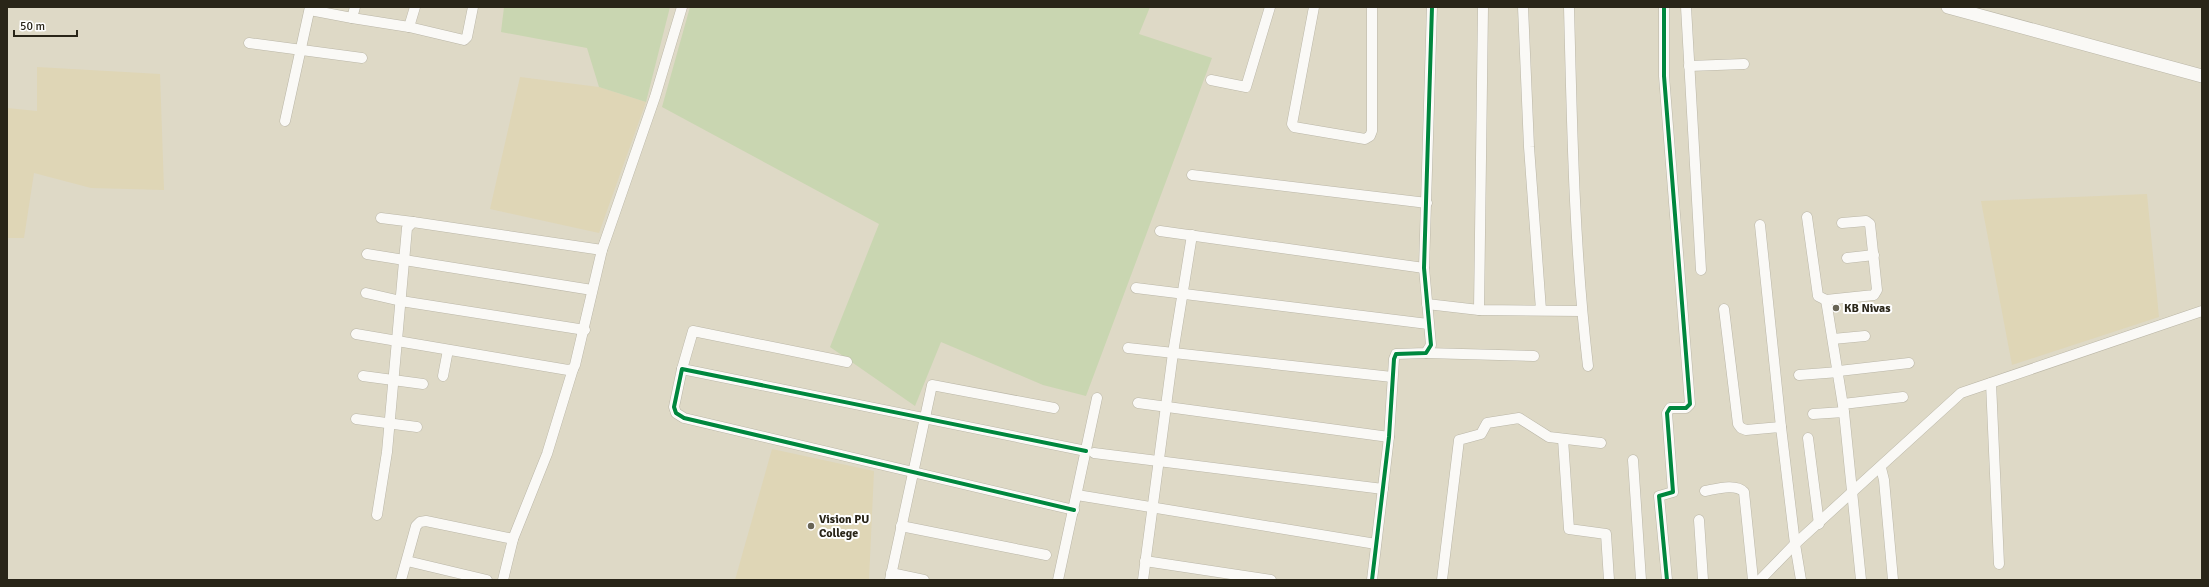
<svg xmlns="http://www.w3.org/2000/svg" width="2209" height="587" font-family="Signika,sans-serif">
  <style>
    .built { fill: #dfd6b6 }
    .green { fill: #c9d6b1 }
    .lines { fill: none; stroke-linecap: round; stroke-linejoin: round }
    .minor-casing { stroke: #bab6a7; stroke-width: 11 }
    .major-casing { stroke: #bab6a7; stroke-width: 14 }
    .minor { stroke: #faf9f6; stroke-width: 10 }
    .major { stroke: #faf9f6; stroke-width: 13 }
    .cycleway-casing { stroke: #fff; stroke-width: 6 }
    .cycleway { stroke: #00873e; stroke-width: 4 }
    .poi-dot { fill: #686455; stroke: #fff; stroke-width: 1.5 }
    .labels { text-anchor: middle; stroke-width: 4; stroke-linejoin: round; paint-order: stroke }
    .poi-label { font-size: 12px; font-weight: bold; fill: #292518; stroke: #fff; text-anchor: start }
  </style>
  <rect width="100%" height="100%" fill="#ded9c6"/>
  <!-- built -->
  <g class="built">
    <polygon points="37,67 160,74 164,190 91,188 34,173 24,238 7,238 7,108 37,111"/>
    <polygon points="520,77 599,87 646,102 599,233 490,209"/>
    <polygon points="2147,194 2159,317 2012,365 1981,201"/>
    <polygon points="772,449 874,471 869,580 735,580"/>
  </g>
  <!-- green -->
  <g class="green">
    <polygon points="504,7 670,7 646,102 599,87 587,48 501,32"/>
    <polygon points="690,7 1150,7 1139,34 1212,58 1086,396 1043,385 941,342 915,406 830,347 879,224 662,107"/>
  </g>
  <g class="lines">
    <!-- minor casing -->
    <g class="minor-casing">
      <g id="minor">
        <polyline points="355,7 352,18 409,27 464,40 467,37 473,7"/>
        <polyline points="1314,7 1292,124 1294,127 1365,139 1370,136 1372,131 1372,7"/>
        <polyline points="1523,7 1529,147 1541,310"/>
        <path d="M1569,7c3,120 5,240 19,359"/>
        <polyline points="1664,7 1664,76 1690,404 1686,408 1670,408 1667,413 1673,492 1659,496 1667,580"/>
        <polyline points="1686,7 1701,270"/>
        <polyline points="310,10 352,18"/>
        <polyline points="409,27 415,7"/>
        <polyline points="249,43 362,58"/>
        <polyline points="1689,66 1744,64"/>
        <polyline points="1211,80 1246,87 1270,7"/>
        <polyline points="285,121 310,7"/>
        <polyline points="1192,175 1427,203"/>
        <polyline points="1807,217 1818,296 1826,300 1874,295 1877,290 1870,224 1866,221 1842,223"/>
        <polyline points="381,218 413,222"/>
        <polyline points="1760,225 1781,427"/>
        <polyline points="1160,231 1424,268"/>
        <polyline points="367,254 592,290"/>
        <polyline points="1847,258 1874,255"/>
        <polyline points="1136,288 1428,324"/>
        <polyline points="366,293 401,301 585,330"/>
        <polyline points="1826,300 1844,412 1861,580"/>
        <polyline points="1427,304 1479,310 1582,311"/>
        <polyline points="1724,309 1738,424 1741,428 1746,430 1781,427 1795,544 1801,580"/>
        <polyline points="1479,310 1483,7"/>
        <polyline points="356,334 568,370 573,369 575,365 602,250 655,97 682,7"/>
        <polyline points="1833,339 1865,336"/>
        <polyline points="1128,348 1392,377"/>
        <polyline points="1426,353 1534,356"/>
        <polyline points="682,369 693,331 847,362"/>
        <polyline points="1839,371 1909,363"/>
        <polyline points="1799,375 1839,372"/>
        <polyline points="363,376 423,384"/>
        <polyline points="443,376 448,350"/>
        <polyline points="1991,383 1999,564"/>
        <polyline points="1138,403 1389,437"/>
        <polyline points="1843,404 1903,397"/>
        <polyline points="1813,414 1844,412"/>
        <polyline points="356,419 417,427"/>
        <polyline points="1808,438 1819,524"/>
        <polyline points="1563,439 1569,529 1606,534 1609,580"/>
        <polyline points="1094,453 1383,489"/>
        <polyline points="1633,460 1641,580"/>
        <polyline points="1881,468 1884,480 1893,580"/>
        <path d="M1705,491c11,-2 31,-8 39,1l9,88"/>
        <polyline points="1077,495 1376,544"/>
        <polyline points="1074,510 684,418 676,413 674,407 682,369 1086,451"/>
        <polyline points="377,515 387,452 407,228 413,222 602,250"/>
        <polyline points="1699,520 1703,580"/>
        <polyline points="901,526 1046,555"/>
        <polyline points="407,561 487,580"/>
        <polyline points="1145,561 1271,580"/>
        <polyline points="891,573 924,580"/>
        <polyline points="401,580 416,526 420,522 426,521 513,539"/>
        <polyline points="503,580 513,539 547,454 573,369"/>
        <polyline points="890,580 932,385 1054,408"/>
        <polyline points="1058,580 1097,398"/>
        <polyline points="1143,580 1173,353 1192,235"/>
        <polyline points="1372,580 1389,437 1394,359 1396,354 1426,353 1431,345 1424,268 1432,7"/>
        <polyline points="1442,580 1459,440 1481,434 1487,423 1519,418 1549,437 1601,443"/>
        <polyline points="1760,580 1795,544 1961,393 2202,311"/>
      </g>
    </g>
    <!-- major casing -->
    <g class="major-casing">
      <polyline id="major" points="1948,7 2202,76"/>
    </g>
    <!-- minor -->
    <use href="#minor" class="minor"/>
    <!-- major -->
    <use href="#major" class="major"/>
    <!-- cycleway casing -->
    <g class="cycleway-casing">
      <g id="cycleway">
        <polyline points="1664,7 1664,76 1690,404 1686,408 1670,408 1667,413 1673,492 1659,496 1667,580"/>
        <polyline points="1074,510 684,418 676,413 674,407 682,369 1086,451"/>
        <polyline points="1372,580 1389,437 1394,359 1396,354 1426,353 1431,345 1424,268 1432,7"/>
      </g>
    </g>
    <!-- cycleway -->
    <use href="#cycleway" class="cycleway"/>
  </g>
  <!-- markers -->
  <g class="poi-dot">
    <circle cx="1836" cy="308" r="4"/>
    <circle cx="811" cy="526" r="4"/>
  </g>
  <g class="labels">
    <!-- poi labels -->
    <g class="poi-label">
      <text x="1844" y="312">KB Nivas</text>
      <text x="819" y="523">Vision PU<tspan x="819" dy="14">College</tspan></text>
    </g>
  </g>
  <!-- border -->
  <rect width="2209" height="587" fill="none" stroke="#292518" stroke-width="16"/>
  <!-- scale -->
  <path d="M14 30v6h63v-6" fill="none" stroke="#292518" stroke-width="2"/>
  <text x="20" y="30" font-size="12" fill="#292518" stroke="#ffffff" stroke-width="3" paint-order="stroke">50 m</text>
</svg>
